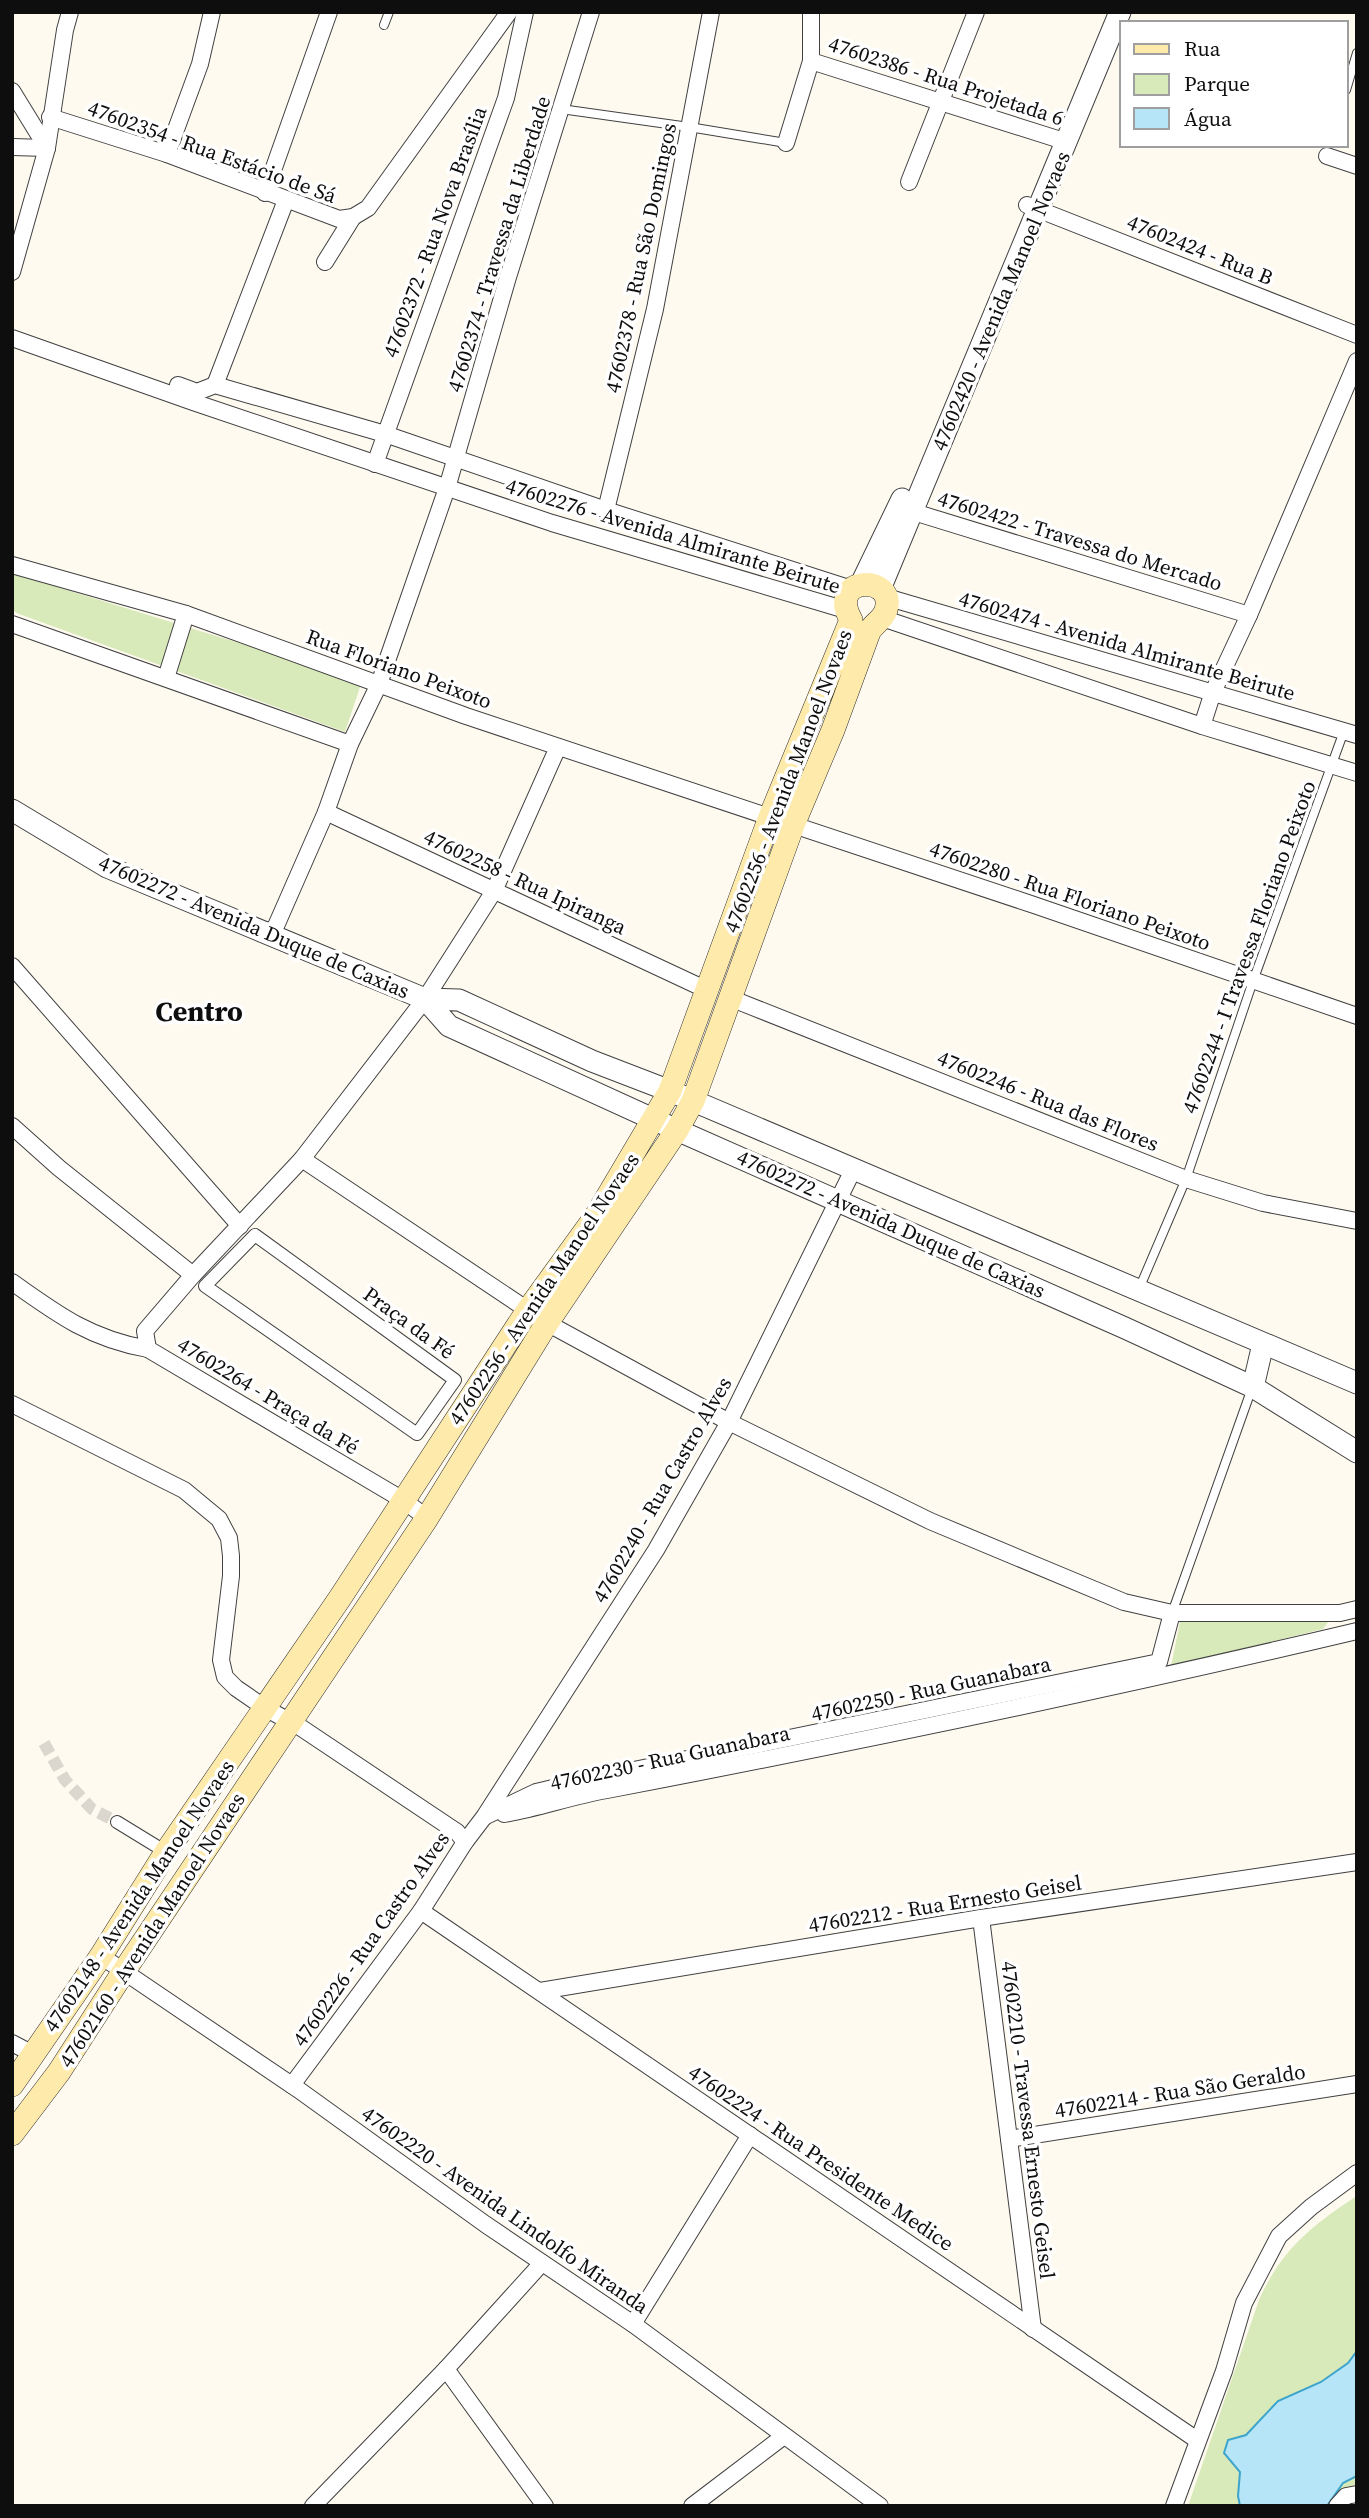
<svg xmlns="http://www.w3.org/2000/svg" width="1369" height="2518" font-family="'Source Serif 4',serif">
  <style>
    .green { fill: #d8e9ba }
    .water { fill: #b5e5f6; stroke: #3da4cc; stroke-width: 2 }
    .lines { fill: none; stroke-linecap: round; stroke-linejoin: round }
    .pedestrian-tunnel { stroke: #dbd7ce; stroke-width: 12; stroke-dasharray: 12 6; stroke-linecap: butt }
    .service-casing { stroke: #414141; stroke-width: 10 }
    .pedestrian-casing { stroke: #414141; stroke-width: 14 }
    .minor-casing { stroke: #414141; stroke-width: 18 }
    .tertiary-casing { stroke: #414141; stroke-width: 23 }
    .secondary-casing { stroke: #303030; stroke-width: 24 }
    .service { stroke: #fff; stroke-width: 8 }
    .pedestrian { stroke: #fff; stroke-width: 12 }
    .minor { stroke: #fff; stroke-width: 16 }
    .tertiary { stroke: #fff; stroke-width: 21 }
    .secondary { stroke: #feebac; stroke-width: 23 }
    .labels { text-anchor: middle; stroke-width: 7; stroke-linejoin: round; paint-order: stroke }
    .street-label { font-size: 21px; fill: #0e0e0e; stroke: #fff }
    .district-label { font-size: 28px; font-weight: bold; fill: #0e0e0e; stroke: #fff }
  </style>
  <rect width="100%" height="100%" fill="#fffaf0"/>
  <!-- green -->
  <g class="green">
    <polygon points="12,573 362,681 345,732 19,614 12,610"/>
    <polygon points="1180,1622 1328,1622 1323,1629 1171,1666"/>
    <path d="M1357,2196v310h-169l71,-206c22,-50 53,-75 98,-104z"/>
  </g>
  <!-- water -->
  <polygon class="water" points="1357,2351 1357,2476 1343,2483 1327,2506 1240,2506 1238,2496 1240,2472 1224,2453 1228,2440 1246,2435 1278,2401 1321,2382 1348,2363"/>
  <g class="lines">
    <!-- pedestrian-tunnel -->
    <polyline class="pedestrian-tunnel" points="44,1743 65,1780 92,1809 117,1822"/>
    <!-- service casing -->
    <g class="service-casing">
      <g id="service">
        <polyline points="384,25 389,12"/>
        <polyline points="1346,90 1357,53"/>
        <polyline points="561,109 689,127 786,143"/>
        <polyline points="1139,1289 1186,1179 1253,981 1344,731"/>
        <polyline points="1172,1613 1252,1388"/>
      </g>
    </g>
    <!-- pedestrian casing -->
    <g class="pedestrian-casing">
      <g id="pedestrian">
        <polygon points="255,1235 455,1380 417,1434 205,1286"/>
        <polyline points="117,1822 166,1852"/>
      </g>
    </g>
    <!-- minor casing -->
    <g class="minor-casing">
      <g id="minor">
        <polyline points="811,61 1067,142"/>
        <polyline points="12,91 47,148"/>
        <polyline points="50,117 167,154 339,219 353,217 368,208 509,12"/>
        <polyline points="786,143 811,61 811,12"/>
        <polyline points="12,147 47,148"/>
        <polyline points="167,154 200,64 212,12"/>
        <polyline points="1327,156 1357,166"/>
        <polyline points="909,182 976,12"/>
        <polyline points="265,193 329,12"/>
        <polyline points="1027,205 1357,335"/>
        <polyline points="325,262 353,217"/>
        <polyline points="12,272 47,148 65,30 70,12"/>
        <polyline points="12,338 193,402 552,523 846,610 851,618"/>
        <polyline points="178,385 197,392 215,385 385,434 606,510 852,589"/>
        <polyline points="215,385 286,200"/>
        <polyline points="375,464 506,98 525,12"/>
        <polyline points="904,509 1249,615"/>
        <polyline points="606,510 655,309 711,12"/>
        <polyline points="12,565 186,614 466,716 1034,905 1357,1016"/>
        <polyline points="886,597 1357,735"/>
        <polyline points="12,624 350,744"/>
        <polyline points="874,624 882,618 1202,726 1357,773"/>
        <polyline points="166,678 186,614"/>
        <polyline points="1202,726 1213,692 1249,615 1357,361"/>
        <polyline points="326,812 707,990"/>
        <polyline points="272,935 326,812 350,744 379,684 447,488 508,277 591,12"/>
        <polyline points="12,966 240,1226"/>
        <polyline points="730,998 1186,1179 1263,1203 1357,1221"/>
        <polyline points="12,1126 59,1168 193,1275"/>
        <polyline points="302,1159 425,999 494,891 558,747"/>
        <path d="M12,1282c46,33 79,57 136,67"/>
        <polyline points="12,1404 184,1490 219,1519 229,1538 231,1556 231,1576 221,1660 225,1677 236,1688 265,1708 300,1727 457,1832 465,1842"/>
        <polyline points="427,1518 403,1500 148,1349 145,1331 193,1275 302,1159 547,1323 729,1422 930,1521 1124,1602 1172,1613"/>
        <path d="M504,1814c35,-6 68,-18 103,-24 251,-48 501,-100 750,-159"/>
        <polyline points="486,1816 536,1792 600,1777 1159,1662 1172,1613 1340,1613 1357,1609"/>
        <polyline points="421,1911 1197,2440"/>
        <polyline points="981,1918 1033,2329"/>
        <polyline points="101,1956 299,2090 485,2224 633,2324 880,2506"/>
        <polyline points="540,1991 981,1918 1357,1862"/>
        <polyline points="12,2043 33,2054"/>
        <polyline points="292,2085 421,1911 465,1842 484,1817 656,1550 729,1422 853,1170"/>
        <polyline points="1009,2139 1357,2084"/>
        <polyline points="633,2324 750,2135"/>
        <polyline points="446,2369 545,2506"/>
        <polyline points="313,2506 446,2369 542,2263"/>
        <polyline points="692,2506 784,2436"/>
        <polyline points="1174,2506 1224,2371 1244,2303 1279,2236 1311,2207 1357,2173"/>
        <polyline points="1337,2506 1346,2496 1357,2494"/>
      </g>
    </g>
    <!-- tertiary casing -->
    <g class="tertiary-casing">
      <g id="tertiary">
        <polyline points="861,584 902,499"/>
        <polyline points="880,589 1120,12"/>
        <polyline points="12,810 107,867 425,999"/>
        <polyline points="1357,1383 670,1091 592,1061 459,1000 425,999 449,1026 677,1130 1125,1328 1253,1387 1357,1452"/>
        <polyline points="1253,1387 1263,1344"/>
      </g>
    </g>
    <!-- secondary casing -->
    <g class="secondary-casing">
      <path id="secondary" d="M12,2085l89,-129 65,-104 174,-254 188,-288 68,-94 74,-125 100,-274 81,-197c-25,-45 46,-46 35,-10 -3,10 -12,13 -17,22l-36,98 -40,95 -100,276 -16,29 -130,193 -120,195 -303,453 -65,101 -47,62"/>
    </g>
    <!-- service -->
    <use href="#service" class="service"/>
    <!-- pedestrian -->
    <use href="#pedestrian" class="pedestrian"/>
    <!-- minor -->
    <use href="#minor" class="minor"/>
    <!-- tertiary -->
    <use href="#tertiary" class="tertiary"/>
    <!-- secondary -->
    <use href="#secondary" class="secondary"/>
  </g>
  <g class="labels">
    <!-- street labels -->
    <g class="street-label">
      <text transform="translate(946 81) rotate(18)" y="7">47602386 - Rua Projetada 6</text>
      <text transform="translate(212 152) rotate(20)" y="7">47602354 - Rua Estácio de Sá</text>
      <text transform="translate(435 232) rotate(-70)" y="7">47602372 - Rua Nova Brasília</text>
      <text transform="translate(499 244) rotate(-73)" y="7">47602374 - Travessa da Liberdade</text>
      <text transform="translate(1200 250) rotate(22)" y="7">47602424 - Rua B</text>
      <text transform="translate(641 258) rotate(-78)" y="7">47602378 - Rua São Domingos</text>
      <text transform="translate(1001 301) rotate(-67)" y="7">47602420 - Avenida Manoel Novaes</text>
      <text transform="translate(673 536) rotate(17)" y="7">47602276 - Avenida Almirante Beirute</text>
      <text transform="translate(1080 541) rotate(17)" y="7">47602422 - Travessa do Mercado</text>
      <text transform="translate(1127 646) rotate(16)" y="7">47602474 - Avenida Almirante Beirute</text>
      <text transform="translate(399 669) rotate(20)" y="7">Rua Floriano Peixoto</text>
      <text transform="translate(788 781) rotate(-69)" y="7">47602256 - Avenida Manoel Novaes</text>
      <text transform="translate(525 882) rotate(25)" y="7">47602258 - Rua Ipiranga</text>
      <text transform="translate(1070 896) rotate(19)" y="7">47602280 - Rua Floriano Peixoto</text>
      <text transform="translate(254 927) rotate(23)" y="7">47602272 - Avenida Duque de Caxias</text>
      <text transform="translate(1249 947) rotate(-70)" y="7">47602244 - I Travessa Floriano Peixoto</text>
      <text transform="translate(1048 1101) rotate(22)" y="7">47602246 - Rua das Flores</text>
      <text transform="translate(891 1224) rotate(24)" y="7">47602272 - Avenida Duque de Caxias</text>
      <text transform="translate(544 1289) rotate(-56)" y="7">47602256 - Avenida Manoel Novaes</text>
      <text transform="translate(409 1323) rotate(36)" y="7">Praça da Fé</text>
      <text transform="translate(268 1396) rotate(31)" y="7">47602264 - Praça da Fé</text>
      <text transform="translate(662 1490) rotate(-60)" y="7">47602240 - Rua Castro Alves</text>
      <text transform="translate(931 1689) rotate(-12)" y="7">47602250 - Rua Guanabara</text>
      <text transform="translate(670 1758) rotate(-12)" y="7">47602230 - Rua Guanabara</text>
      <text transform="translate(139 1896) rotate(-56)" y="7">47602148 - Avenida Manoel Novaes</text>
      <text transform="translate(945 1904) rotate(-9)" y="7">47602212 - Rua Ernesto Geisel</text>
      <text transform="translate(152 1930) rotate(-57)" y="7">47602160 - Avenida Manoel Novaes</text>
      <text transform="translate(371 1939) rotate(-55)" y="7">47602226 - Rua Castro Alves</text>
      <text transform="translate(1180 2091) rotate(-9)" y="7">47602214 - Rua São Geraldo</text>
      <text transform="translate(1028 2120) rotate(83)" y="7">47602210 - Travessa Ernesto Geisel</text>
      <text transform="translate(821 2158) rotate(34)" y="7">47602224 - Rua Presidente Medice</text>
      <text transform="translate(505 2210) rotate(35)" y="7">47602220 - Avenida Lindolfo Miranda</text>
    </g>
    <!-- district labels -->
    <g class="district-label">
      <text x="199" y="1021">Centro</text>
    </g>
  </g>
  <!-- border -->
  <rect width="1369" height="2518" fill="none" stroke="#0e0e0e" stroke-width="28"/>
  <!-- legend -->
  <rect x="1120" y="21" width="228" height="126" fill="#ffffff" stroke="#9f9f9f" stroke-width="2"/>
  <rect x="1134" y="44" width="35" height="10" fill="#feebac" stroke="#9f9f9f" stroke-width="2"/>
  <text x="1184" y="56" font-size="21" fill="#0e0e0e">Rua</text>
  <rect x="1134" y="74" width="35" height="21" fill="#d8e9ba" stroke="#9f9f9f" stroke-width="2"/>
  <text x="1184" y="91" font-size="21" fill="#0e0e0e">Parque</text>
  <rect x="1134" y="108" width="35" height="21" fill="#b5e5f6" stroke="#9f9f9f" stroke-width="2"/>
  <text x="1184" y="126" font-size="21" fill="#0e0e0e">Água</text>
</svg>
